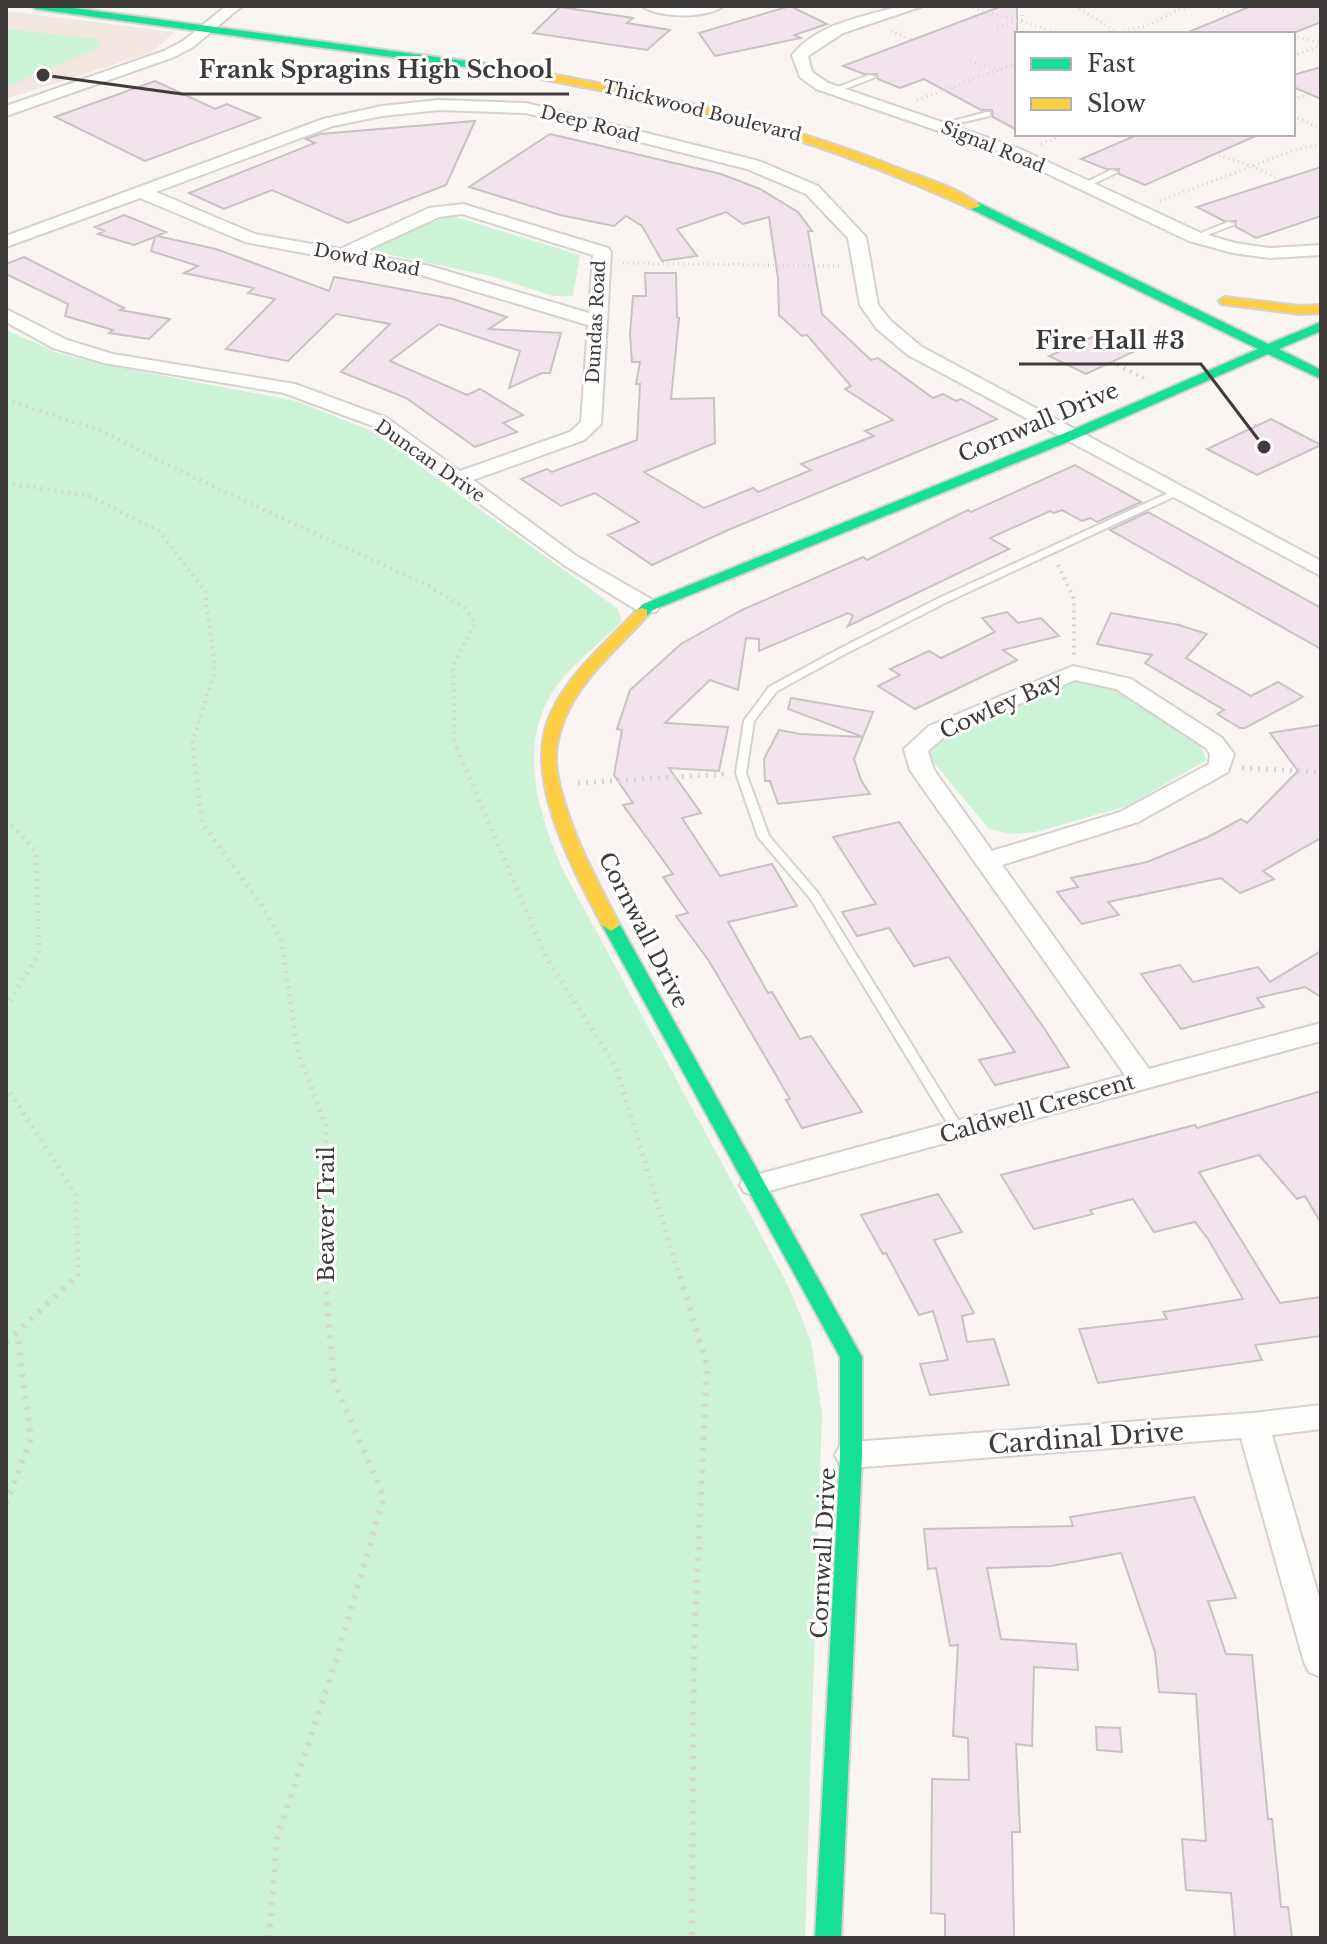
<svg xmlns="http://www.w3.org/2000/svg" width="1327" height="1944" font-family="'Libre Baskerville',serif">
  <style>
    .built { fill: #f1e6e0 }
    .green { fill: #ccf2d8 }
    .building { fill: #f2e4ed; stroke: #c7c3c3; stroke-width: 2 }
    .lines { fill: none; stroke-linecap: round; stroke-linejoin: round }
    .lane-casing { stroke: #d5d1cf; stroke-width: 4 }
    .street-casing { stroke: #d5d1cf; stroke-width: 4 }
    .fast-casing { stroke: #d5d1cf; stroke-width: 4 }
    .slow-casing { stroke: #d5d1cf; stroke-width: 4 }
    .path-far3 { stroke: #d6d5d4; stroke-width: 3; stroke-dasharray: 1 4; stroke-linecap: butt }
    .path-far2 { stroke: #d6d5d4; stroke-width: 4; stroke-dasharray: 2 5; stroke-linecap: butt }
    .path-far1 { stroke: #d6d5d4; stroke-width: 5; stroke-dasharray: 2 6; stroke-linecap: butt }
    .path { stroke: #d6d5d4; stroke-width: 6; stroke-dasharray: 3 8; stroke-linecap: butt }
    .lane { fill: #fefefd; fill-rule: evenodd }
    .street { fill: #fefefd; fill-rule: evenodd }
    .fast { fill: #16e098; fill-rule: evenodd }
    .slow { fill: #ffcf43; fill-rule: evenodd }
    .labels { text-anchor: middle; stroke-width: 6; stroke-linejoin: round; paint-order: stroke }
    .far-street-label { font-size: 18px; fill: #3f3b3a; stroke: #fff }
    .street-label { font-size: 22px; fill: #3f3b3a; stroke: #fff }
    .near-street-label { font-size: 26px; fill: #3f3b3a; stroke: #fff }
    .leader { fill: none; stroke: #3f3b3a; stroke-width: 3 }
    .callout-dot { fill: #3f3b3a; stroke: #fff; stroke-width: 3 }
    .callout-label { font-size: 24px; text-anchor: middle; font-weight: bold; fill: #3f3b3a; stroke: #fff; stroke-width: 6; stroke-linejoin: round; paint-order: stroke }
  </style>
  <rect width="100%" height="100%" fill="#faf5f3"/>
  <!-- built -->
  <polygon class="built" points="6,11 174,32 153,52 6,99"/>
  <!-- green -->
  <g class="green">
    <polygon points="6,29 96,39 101,46 6,87"/>
    <polygon points="452,216 580,255 573,296 554,296 490,276 368,250 427,223"/>
    <path d="M6,330l52,23 48,12 190,36 74,29 248,179 4,12c-17,18 -37,33 -54,51 -54,59 -34,131 -6,196l225,415 24,58 11,72 -17,525h-799z"/>
    <polygon points="1076,681 1111,686 1201,747 1207,760 1127,806 1036,832 1009,834 988,828 930,758 932,743"/>
  </g>
  <!-- building -->
  <g class="building">
    <polygon points="790,6 827,24 794,35 801,38 715,56 699,33"/>
    <polygon points="1002,6 1017,6 1017,130 993,117 992,110 981,110 924,79 900,88 878,79 877,74 864,74 843,66"/>
    <polygon points="1251,6 1321,6 1321,22 1291,34 1184,34"/>
    <polygon points="560,7 633,18 627,23 670,30 647,50 533,33"/>
    <polygon points="1321,67 1321,99 1293,87 1293,75"/>
    <polygon points="155,81 215,109 227,104 260,118 145,161 55,117"/>
    <polygon points="475,121 446,185 348,223 272,190 224,209 189,193 315,143 306,139 320,134"/>
    <polygon points="550,134 721,174 760,189 798,212 812,231 808,231 822,314 871,360 878,358 933,398 943,394 956,401 961,399 997,419 728,530 652,565 608,535 639,522 595,493 561,506 521,479 547,469 552,472 637,440 640,384 636,384 640,362 632,362 630,334 633,296 646,296 645,273 676,273 677,317 679,318 671,399 714,398 715,443 644,472 704,508 753,488 758,492 811,470 801,464 874,436 865,431 893,420 845,389 851,386 807,335 802,336 779,315 778,278 769,217 743,224 726,212 677,229 697,256 662,261 642,226 626,216 614,226 560,215 469,187"/>
    <polygon points="1139,134 1260,134 1145,185 1119,174 1119,169 1106,169 1081,159"/>
    <polygon points="1321,167 1321,216 1256,238 1236,227 1236,221 1224,221 1197,207"/>
    <polygon points="124,215 166,232 157,236 216,249 329,291 334,277 363,282 453,299 507,317 489,329 561,333 550,373 542,373 509,388 520,351 439,324 390,361 467,395 480,389 523,415 503,423 517,432 475,447 406,398 341,372 390,324 336,314 288,361 226,349 275,299 248,293 254,288 184,273 198,266 151,251 155,237 134,245 98,234 104,231 95,227"/>
    <polygon points="24,257 124,308 120,310 170,319 149,339 109,333 113,330 65,316 68,304 6,274 6,264"/>
    <polygon points="1097,335 1133,352 1086,374 1049,356"/>
    <polygon points="1271,419 1321,445 1257,475 1207,449"/>
    <polygon points="1075,465 1141,502 1097,522 1090,518 1082,521 1062,510 1054,513 1050,511 990,538 1009,549 848,626 853,616 848,613 759,651 759,639 746,638 738,690 710,680 665,723 728,727 719,771 669,768 701,813 682,818 720,876 772,864 797,906 728,922 768,993 772,992 800,1039 811,1036 862,1112 802,1128 786,1100 790,1099 709,961 676,916 688,913 663,877 673,874 623,805 633,803 614,775 622,730 617,729 630,690 681,644 742,610 863,557 867,560 968,510 971,512"/>
    <polygon points="1148,512 1321,608 1321,649 1110,530"/>
    <polygon points="1007,612 1018,623 1041,618 1059,636 1003,650 1017,660 915,709 878,686 900,675 890,669 929,651 941,658 995,632 982,618"/>
    <polygon points="1111,613 1179,625 1207,634 1186,658 1251,696 1278,682 1303,697 1245,728 1240,728 1217,714 1224,710 1145,663 1152,655 1097,644"/>
    <polygon points="791,698 873,712 863,737 788,709"/>
    <polygon points="1321,725 1321,838 1263,871 1274,879 1240,893 1221,878 1108,902 1119,915 1082,924 1057,892 1078,887 1071,878 1147,862 1208,837 1241,819 1247,823 1298,771 1270,733"/>
    <polygon points="779,730 800,734 863,737 854,759 861,780 870,794 778,804 770,781 765,781 764,759"/>
    <polygon points="899,822 1046,1031 1069,1067 995,1085 979,1060 1015,1052 949,957 914,966 889,928 857,936 842,912 876,904 833,837"/>
    <polygon points="1321,951 1321,997 1305,987 1257,998 1264,1007 1181,1029 1141,974 1180,965 1193,982 1258,967 1270,982"/>
    <polygon points="1321,1091 1321,1223 1305,1196 1297,1199 1259,1155 1199,1172 1280,1303 1321,1297 1321,1336 1255,1345 1262,1360 1098,1383 1079,1329 1167,1319 1163,1312 1243,1299 1208,1239 1195,1222 1154,1232 1133,1199 1090,1210 1093,1214 1034,1229 1001,1175 1195,1125 1197,1128"/>
    <polygon points="938,1194 962,1232 934,1240 974,1313 962,1316 967,1342 994,1339 1009,1385 930,1395 920,1364 948,1360 933,1311 919,1315 886,1253 883,1254 861,1215"/>
    <polygon points="1194,1497 1236,1598 1208,1601 1226,1654 1252,1655 1268,1819 1272,1819 1281,1907 1288,1907 1292,1938 1235,1938 1231,1893 1186,1890 1182,1839 1206,1841 1196,1694 1159,1692 1155,1652 1121,1553 1051,1566 987,1568 1001,1639 1076,1644 1078,1670 1034,1667 1032,1746 1016,1744 1020,1832 1012,1832 1014,1938 945,1938 945,1914 931,1913 932,1779 969,1780 968,1738 953,1736 958,1645 950,1646 936,1568 928,1569 924,1529 1073,1526 1070,1517"/>
    <polygon points="1096,1727 1120,1728 1122,1752 1097,1750"/>
  </g>
  <g class="lines">
    <!-- lane casing -->
    <g class="lane-casing">
      <g id="lane">
        <polygon points="869,75 876,77 837,92 830,90"/>
        <polygon points="987,112 990,112 990,116 941,127 937,125"/>
        <polygon points="1111,170 1118,172 1087,187 1080,185"/>
        <polygon points="1228,222 1235,224 1198,239 1191,237"/>
        <polygon points="1177,489 1182,492 1180,494 947,602 845,654 777,691 754,721 746,773 769,836 818,893 965,1131 964,1134 954,1134 810,898 758,837 736,773 744,721 769,687 837,650 939,598"/>
      </g>
    </g>
    <!-- street casing -->
    <g class="street-casing">
      <g id="street">
        <polygon points="226,6 242,6 193,47 174,57 6,116 6,106 164,51 183,41"/>
        <path d="M642,6h81c-16,13 -65,12 -81,0z"/>
        <path d="M900,6h23l-80,27 -35,23 4,16 16,11 190,65 183,85 34,10 34,5 52,-3v10l-52,3 -36,-5 -44,-12 -183,-87 -190,-65 -16,-12 -8,-22c26,-32 71,-38 108,-49z"/>
        <path d="M439,100l87,3 233,58 59,25 48,51 12,68 13,16 31,26 399,214v15l-413,-221 -31,-26 -17,-24 -12,-67 -42,-44 -59,-25 -221,-56 -87,-3 -57,6 -49,10 -177,66 99,42 85,15 89,-41 34,-4 145,44 3,4 -10,172 -17,16 -111,40 105,77 78,45 3,5 -3,5h-16l-76,-47 -191,-139 -89,-33 -180,-30 -51,-15 -47,-26v-13l61,31 46,14 182,30 92,34 73,53 110,-39 11,-10 7,-97 -167,-50 -176,-33 -105,-44 -134,49v-11l317,-117 59,-13zM462,214l131,41 -4,58 -159,-47 -69,-13 78,-36z"/>
        <path d="M1073,666l58,13 91,59 12,16 -6,18 -90,50 -136,43 147,204 172,-46v18l-567,154 -10,-3 -4,-7 4,-7 381,-103 -215,-305 -6,-21 25,-23zM1075,680l41,9 90,59 4,6 -1,10 -89,48 -128,39 -58,-81 -6,-19 17,-15z"/>
        <polygon points="1321,1405 1321,1429 1272,1435 1321,1604 1321,1677 1309,1672 1304,1662 1241,1438 851,1468 840,1464 835,1455 840,1446 851,1442 1253,1413"/>
      </g>
    </g>
    <!-- fast casing -->
    <g class="fast-casing">
      <g id="fast">
        <polygon points="31,6 59,6 518,68 523,71 518,74 36,9"/>
        <polygon points="971,203 979,203 1268,344 1321,322 1321,331 1279,349 1321,370 1321,379 1268,354 1075,439 653,610 647,616 637,616 634,613 643,604 1065,433 1258,349 971,209"/>
        <polygon points="611,919 620,925 862,1357 862,1455 841,1938 815,1938 840,1455 840,1357 602,925"/>
      </g>
    </g>
    <!-- slow casing -->
    <g class="slow-casing">
      <g id="slow">
        <path d="M518,68c129,23 257,51 380,100 26,10 61,20 83,38l-10,3c-91,-42 -185,-77 -283,-100 -57,-14 -116,-23 -174,-36v-4z"/>
        <polygon points="1225,297 1300,306 1321,305 1321,313 1300,314 1221,304 1219,301"/>
        <path d="M642,608l5,2v6c-24,27 -54,52 -73,84 -10,16 -18,39 -18,58 1,49 41,124 64,167l-9,6 -9,-6c-29,-57 -81,-149 -51,-212 19,-41 56,-71 86,-103z"/>
      </g>
    </g>
    <!-- path-far3 -->
    <g class="path-far3">
      <polyline points="968,6 1062,34"/>
      <polyline points="1075,6 1119,33"/>
      <polyline points="1214,6 1232,14"/>
      <polyline points="997,27 1022,20 1022,13"/>
      <polyline points="891,31 912,40"/>
      <polyline points="1114,34 1149,25 1179,9 1193,6"/>
      <polyline points="1293,36 1321,43"/>
      <polyline points="1293,56 1321,45"/>
      <polyline points="970,61 995,69"/>
      <polyline points="1293,99 1308,95"/>
      <polyline points="917,100 1017,63"/>
      <polyline points="1293,116 1321,128"/>
      <polyline points="1041,144 1066,134"/>
      <polyline points="1214,154 1252,166 1281,180"/>
      <polyline points="1160,201 1295,150 1321,144"/>
      <polyline points="623,263 841,266"/>
    </g>
    <!-- path-far2 -->
    <g class="path-far2">
      <polyline points="1111,362 1144,378"/>
      <polyline points="6,400 102,431 180,471 429,586 464,607 475,623 453,666 455,743 458,750"/>
      <polyline points="6,483 89,496 159,531 205,591 215,671 192,743 193,750"/>
      <polyline points="1058,565 1074,599 1074,655"/>
    </g>
    <!-- path-far1 -->
    <g class="path-far1">
      <polyline points="193,748 202,823 261,904 281,939 298,1053 326,1126 323,1248 325,1278"/>
      <polyline points="457,748 546,957 616,1067 680,1278"/>
      <polyline points="1242,768 1321,772"/>
      <polyline points="578,783 724,774"/>
      <polyline points="6,819 36,851 39,954 6,1006"/>
      <polyline points="6,1086 76,1195 78,1275 75,1278"/>
    </g>
    <!-- path -->
    <g class="path">
      <polyline points="680,1276 707,1365 694,1648 692,1938"/>
      <polyline points="6,1342 77,1276"/>
      <polyline points="6,1504 31,1438 17,1334"/>
      <polyline points="269,1938 277,1838 336,1660 384,1497 334,1382 325,1276"/>
    </g>
    <!-- lane -->
    <use href="#lane" class="lane"/>
    <!-- street -->
    <use href="#street" class="street"/>
    <!-- fast -->
    <use href="#fast" class="fast"/>
    <!-- slow -->
    <use href="#slow" class="slow"/>
  </g>
  <g class="labels">
    <!-- far-street labels -->
    <g class="far-street-label">
      <text transform="translate(702 111) rotate(14)" y="6">Thickwood Boulevard</text>
      <text transform="translate(590 124) rotate(14)" y="6">Deep Road</text>
      <text transform="translate(993 147) rotate(22)" y="6">Signal Road</text>
      <text transform="translate(367 260) rotate(11)" y="6">Dowd Road</text>
      <text transform="translate(596 322) rotate(-87)" y="6">Dundas Road</text>
      <text transform="translate(430 461) rotate(35)" y="6">Duncan Drive</text>
    </g>
    <!-- street labels -->
    <g class="street-label">
      <text transform="translate(1038 422) rotate(-23)" y="8">Cornwall Drive</text>
      <text transform="translate(1001 705) rotate(-24)" y="8">Cowley Bay</text>
      <text transform="translate(644 930) rotate(63)" y="8">Cornwall Drive</text>
      <text transform="translate(1037 1108) rotate(-16)" y="8">Caldwell Crescent</text>
      <text transform="translate(326 1214) rotate(-90)" y="8">Beaver Trail</text>
      <text transform="translate(823 1553) rotate(-87)" y="8">Cornwall Drive</text>
    </g>
    <!-- near-street labels -->
    <g class="near-street-label">
      <text transform="translate(1086 1438) rotate(-4)" y="9">Cardinal Drive</text>
    </g>
  </g>
  <!-- callouts -->
  <path class="leader" d="M43 75L182 94H569M1264 447L1201 364H1019"/>
  <g class="callout-dot">
    <circle cx="43" cy="75" r="8"/>
    <circle cx="1264" cy="447" r="8"/>
  </g>
  <g class="callout-label">
    <text x="376" y="78">Frank Spragins High School</text>
    <text x="1110" y="349">Fire Hall #3</text>
  </g>
  <!-- border -->
  <rect width="1327" height="1944" fill="none" stroke="#3f3b3a" stroke-width="16"/>
  <!-- legend -->
  <rect x="1015" y="32" width="280" height="104" fill="#ffffff" stroke="#b2b1b0" stroke-width="2"/>
  <rect x="1031" y="58" width="40" height="12" fill="#16e098" stroke="#b2b1b0" stroke-width="2"/>
  <text x="1087" y="72" font-size="24" fill="#3f3b3a">Fast</text>
  <rect x="1031" y="98" width="40" height="12" fill="#ffcf43" stroke="#b2b1b0" stroke-width="2"/>
  <text x="1087" y="112" font-size="24" fill="#3f3b3a">Slow</text>
</svg>
